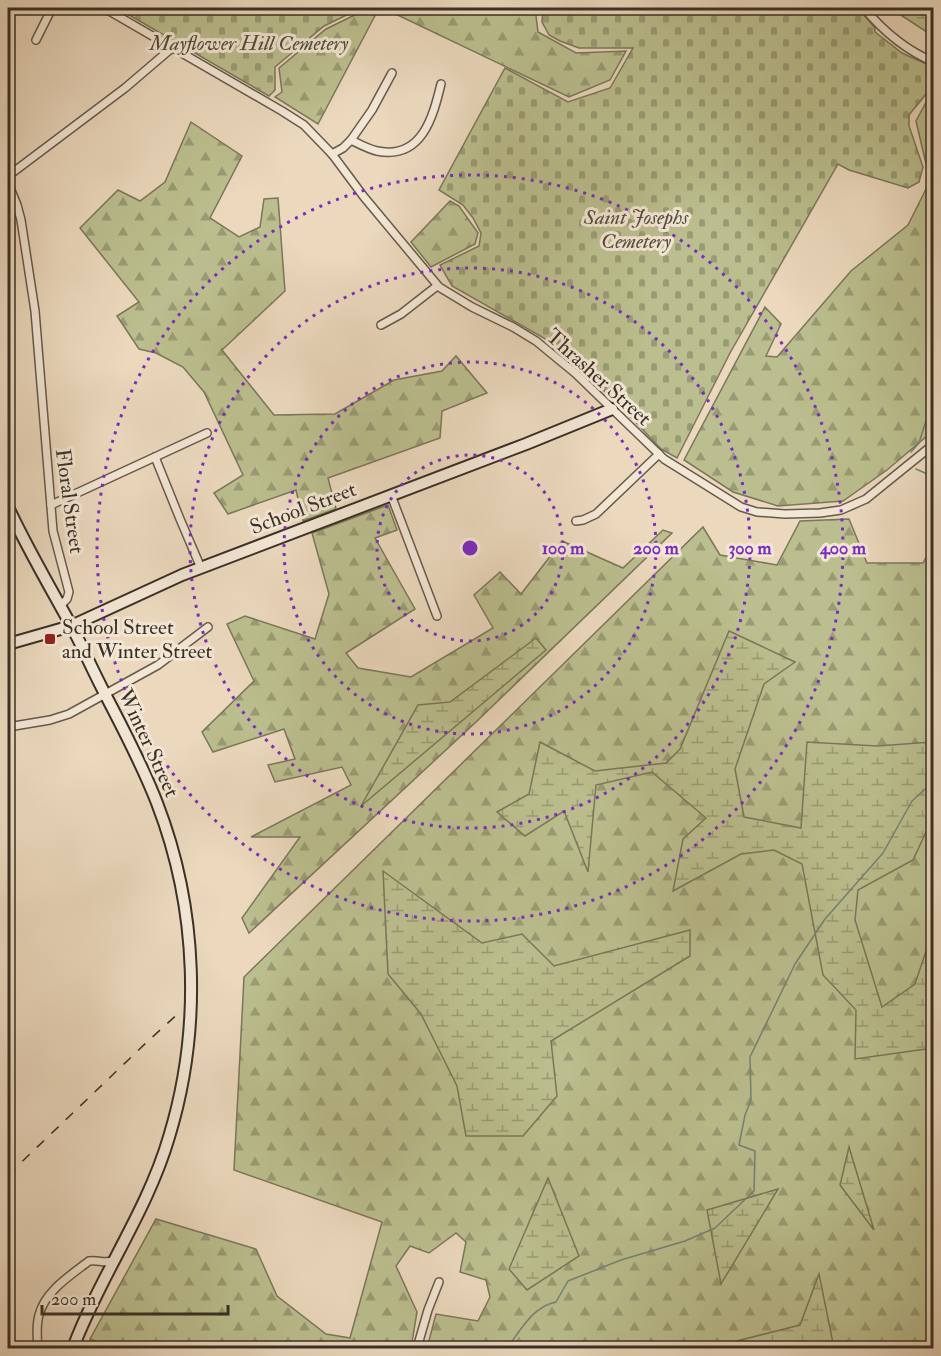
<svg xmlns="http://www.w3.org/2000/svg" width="941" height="1356" font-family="'IM FELL Double Pica',serif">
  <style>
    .forest { fill: url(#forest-firs); stroke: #7a775a; stroke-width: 1.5 }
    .wetland { fill: url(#wetland-marsh); stroke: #7a775a; stroke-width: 1.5 }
    .cemetery { fill: url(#cemetery-stones); stroke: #7a775a; stroke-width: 1.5 }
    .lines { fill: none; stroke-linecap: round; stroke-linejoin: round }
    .stream { stroke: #728378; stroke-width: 1.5 }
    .street-casing { stroke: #665a4c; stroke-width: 10 }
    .secondary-casing { stroke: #393026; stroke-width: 14 }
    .street { stroke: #f2e6d4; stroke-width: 7 }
    .secondary { stroke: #f2e6d4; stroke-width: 10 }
    .rail { stroke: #393026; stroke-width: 1.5; stroke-dasharray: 10 10; stroke-linecap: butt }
    .ring { fill: none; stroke: #7b2cbf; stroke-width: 3; stroke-dasharray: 3 6 }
    .poi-dot { fill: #8f2418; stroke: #f2e6d4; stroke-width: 2 }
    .labels { text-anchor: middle; stroke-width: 6; stroke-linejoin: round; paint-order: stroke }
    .park-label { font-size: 21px; font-style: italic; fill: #534c3b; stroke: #f2e6d4 }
    .street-label { font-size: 21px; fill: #393026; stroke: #f2e6d4 }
    .poi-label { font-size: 21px; fill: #393026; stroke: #f2e6d4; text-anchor: start }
    .centre { fill: #7b2cbf; stroke: #f2e6d4; stroke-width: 3 }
    .ring-label { font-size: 18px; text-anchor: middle; font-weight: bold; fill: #7b2cbf; stroke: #f2e6d4; stroke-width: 6; stroke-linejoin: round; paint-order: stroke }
  </style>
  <defs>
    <pattern id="forest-firs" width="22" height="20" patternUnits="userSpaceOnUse" patternTransform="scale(1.5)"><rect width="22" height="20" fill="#bbbe8e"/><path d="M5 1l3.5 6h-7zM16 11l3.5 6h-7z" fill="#999b74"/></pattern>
    <pattern id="wetland-marsh" width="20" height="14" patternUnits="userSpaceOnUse" patternTransform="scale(1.5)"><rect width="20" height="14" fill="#bbbe8e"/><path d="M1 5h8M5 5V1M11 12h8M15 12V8" fill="none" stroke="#999b74"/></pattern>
    <pattern id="cemetery-stones" width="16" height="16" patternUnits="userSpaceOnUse" patternTransform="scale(1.5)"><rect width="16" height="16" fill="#bbbe8e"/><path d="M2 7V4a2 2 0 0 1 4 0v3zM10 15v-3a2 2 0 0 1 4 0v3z" fill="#999b74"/></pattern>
  </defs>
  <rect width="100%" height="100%" fill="#ebd8bd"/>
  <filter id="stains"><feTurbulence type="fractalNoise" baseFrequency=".00333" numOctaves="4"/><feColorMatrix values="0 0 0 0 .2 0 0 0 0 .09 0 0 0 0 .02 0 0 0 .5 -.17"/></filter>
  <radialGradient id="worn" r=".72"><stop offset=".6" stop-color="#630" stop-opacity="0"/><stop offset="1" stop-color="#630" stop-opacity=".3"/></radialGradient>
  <!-- forest -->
  <g class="forest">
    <polygon points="369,8 379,8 318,124 275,97 282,92 279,68 326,29"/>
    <polygon points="383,8 535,8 538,32 576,53 626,51 610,80 569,97"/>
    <polygon points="933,89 933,431 887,470 843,501 778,506 733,492 684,460 765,307 781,324 766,356 777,357 851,271 908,225 930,181 916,121"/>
    <polygon points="191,122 242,156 210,218 239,237 260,227 264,199 278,198 285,291 222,350 274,415 335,414 394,380 442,371 456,356 487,393 442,411 440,438 328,478 336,509 303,521 296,490 228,514 214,493 243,475 204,392 183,367 156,353 139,349 117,316 139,302 80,228 118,190 140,201 165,182"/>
    <polygon points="450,201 459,206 478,233 475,244 431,267 411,242"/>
    <polygon points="388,505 397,530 375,538 415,609 346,653 358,668 411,677 493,628 474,595 500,572 521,594 562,541 623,568 663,530 672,533 476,722 249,933 242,918 300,837 251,837 351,785 342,767 275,782 268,765 295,759 284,729 213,752 202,732 254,681 227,624 245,616 315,639 329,594 312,533"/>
    <polygon points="849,519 867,563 923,563 933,545 933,1348 427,1348 436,1314 478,1321 490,1297 486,1280 460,1272 466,1242 456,1233 429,1253 410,1246 396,1266 417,1312 411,1348 112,1348 90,1339 156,1219 256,1249 277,1296 326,1334 350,1338 382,1222 234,1170 244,977 703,527 720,555 777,565 800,521"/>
  </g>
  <!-- wetland -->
  <g class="wetland">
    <polygon points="896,8 933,8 933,36 893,10"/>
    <polygon points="729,631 795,662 764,684 735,769 744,817 801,828 807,742 877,746 932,742 934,751 933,817 913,860 858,890 855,920 882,1007 915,984 933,930 933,1048 855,1059 856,1010 823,975 802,864 774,850 741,854 673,891 683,839 706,818 652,772 596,785 588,872 564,811 525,836 497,812 529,794 540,742 595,771 666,763 680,749"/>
    <polygon points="536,638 546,650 361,806 418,705 450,702"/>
    <polygon points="383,871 482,943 522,934 554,966 690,930 690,956 551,1041 557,1096 523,1136 466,1136 457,1086 421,1014 388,974"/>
    <polygon points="849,1147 874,1230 840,1185"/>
    <polygon points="548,1178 579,1256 527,1290 509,1269"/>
    <polygon points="778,1189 721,1284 707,1210"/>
    <polygon points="819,1274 834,1348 720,1348 721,1345 800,1325"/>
  </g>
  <!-- cemetery -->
  <g class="cemetery">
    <polygon points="117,8 361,8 324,26 275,67 275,90 269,96"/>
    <path d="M543,8h315l17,20v4l27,21 29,13c6,22 -10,33 -22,49v11l14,41 -4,15 -11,6 -59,-18 -11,-6 -108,189 -53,105 -16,-9 -34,-36 1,-3c-4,-6 -9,-14 -17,-13l-67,-59 -92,-52 -12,-21 39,-19 2,-13 -8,-15 -10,-13 -24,-15 66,-122 63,34 42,-14 23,-40h-54l-19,-7 -11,-6 -7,-13z"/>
  </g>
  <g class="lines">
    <!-- stream -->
    <g class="stream">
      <polyline points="911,452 919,443 934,395"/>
      <polyline points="916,469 934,477"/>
      <polyline points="934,579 929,586 934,598"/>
      <path d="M507,1348c14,-18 25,-41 49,-46l12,-21 53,-21 64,-19 30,-13 39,-37 1,-40 -16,-6 6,-30 6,-15 -1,-43 45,-93 30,-45 58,-66 29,-52 22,-20"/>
    </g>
    <!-- street casing -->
    <g class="street-casing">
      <g id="street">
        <polyline points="104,8 282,111 304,125 332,154 364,197 439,287 472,307 513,327 536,341 575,373 664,459 741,507 757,512 785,514 820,513 841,510 866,499 934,444"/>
        <path d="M864,8c20,24 41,42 70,54"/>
        <polyline points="36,40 52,8"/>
        <path d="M351,140c8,4 17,9 26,11 45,9 56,-34 64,-67"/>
        <polyline points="332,154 343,148 351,140 372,110 392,73"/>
        <polyline points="8,176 125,88 173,47"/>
        <polyline points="8,183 17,205 21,220 35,311 53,531 69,592 67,599 60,606"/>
        <polyline points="381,325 401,314 437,286"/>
        <polyline points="155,457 180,519 201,568"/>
        <polyline points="391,495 437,616"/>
        <polyline points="51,505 207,433"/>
        <polyline points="576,521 583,520 596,514 659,454"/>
        <polyline points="8,727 50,720 69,714 158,665 208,627"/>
        <path d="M38,1348c-1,-10 -2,-22 1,-33 6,-24 32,-40 50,-54 11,-2 14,4 26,-1"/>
        <polyline points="417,1348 428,1310 439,1282"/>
      </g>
    </g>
    <!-- secondary casing -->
    <g class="secondary-casing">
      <g id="secondary">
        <path d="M8,507c19,41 42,80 64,120 11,21 21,44 32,65 19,37 38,72 53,111 41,106 45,226 12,334 -22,75 -69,139 -96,211"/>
        <polyline points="8,644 71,626 182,575 526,444 612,409"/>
      </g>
    </g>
    <!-- street -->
    <use href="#street" class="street"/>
    <!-- secondary -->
    <use href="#secondary" class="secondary"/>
    <!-- rail -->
    <polyline class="rail" points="8,1175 148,1041 181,1011"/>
  </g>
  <!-- distance rings -->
  <g class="ring">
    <circle cx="470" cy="548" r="93"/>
    <circle cx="470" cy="548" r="186"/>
    <circle cx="470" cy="548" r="280"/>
    <circle cx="470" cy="548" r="373"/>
  </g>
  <!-- markers -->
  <rect class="poi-dot" x="44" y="633" width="12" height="12" rx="3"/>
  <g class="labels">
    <!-- park labels -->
    <g class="park-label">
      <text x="249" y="50">Mayflower Hill Cemetery</text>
      <text x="636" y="224">Saint Josephs<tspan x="636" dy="24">Cemetery</tspan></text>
    </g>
    <!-- street labels -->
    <g class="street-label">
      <text transform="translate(599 377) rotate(42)" y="7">Thrasher Street</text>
      <text transform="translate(70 501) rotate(82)" y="7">Floral Street</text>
      <text transform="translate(303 508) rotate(-21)" y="7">School Street</text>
      <text transform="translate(149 743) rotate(65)" y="7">Winter Street</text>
    </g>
    <!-- poi labels -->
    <g class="poi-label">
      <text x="62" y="634">School Street<tspan x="62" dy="24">and Winter Street</tspan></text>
    </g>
  </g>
  <circle cx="470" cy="548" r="9" class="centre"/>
  <g class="ring-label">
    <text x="563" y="554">100 m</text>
    <text x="656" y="554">200 m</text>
    <text x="750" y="554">300 m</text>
    <text x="843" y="554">400 m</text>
  </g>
  <!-- margin -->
  <rect width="941" height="1356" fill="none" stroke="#ebd8bd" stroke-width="30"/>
  <rect x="9" y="9" width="923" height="1338" fill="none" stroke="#393026" stroke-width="3"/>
  <rect x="15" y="15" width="911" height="1326" fill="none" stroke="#393026" stroke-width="1.5"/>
  <!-- scale -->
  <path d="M42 1305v9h186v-9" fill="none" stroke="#393026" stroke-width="3"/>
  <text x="51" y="1305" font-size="18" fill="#393026" stroke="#f2e6d4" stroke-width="4.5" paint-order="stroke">200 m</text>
  <rect width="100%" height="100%" filter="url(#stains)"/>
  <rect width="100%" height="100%" fill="url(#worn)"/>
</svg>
